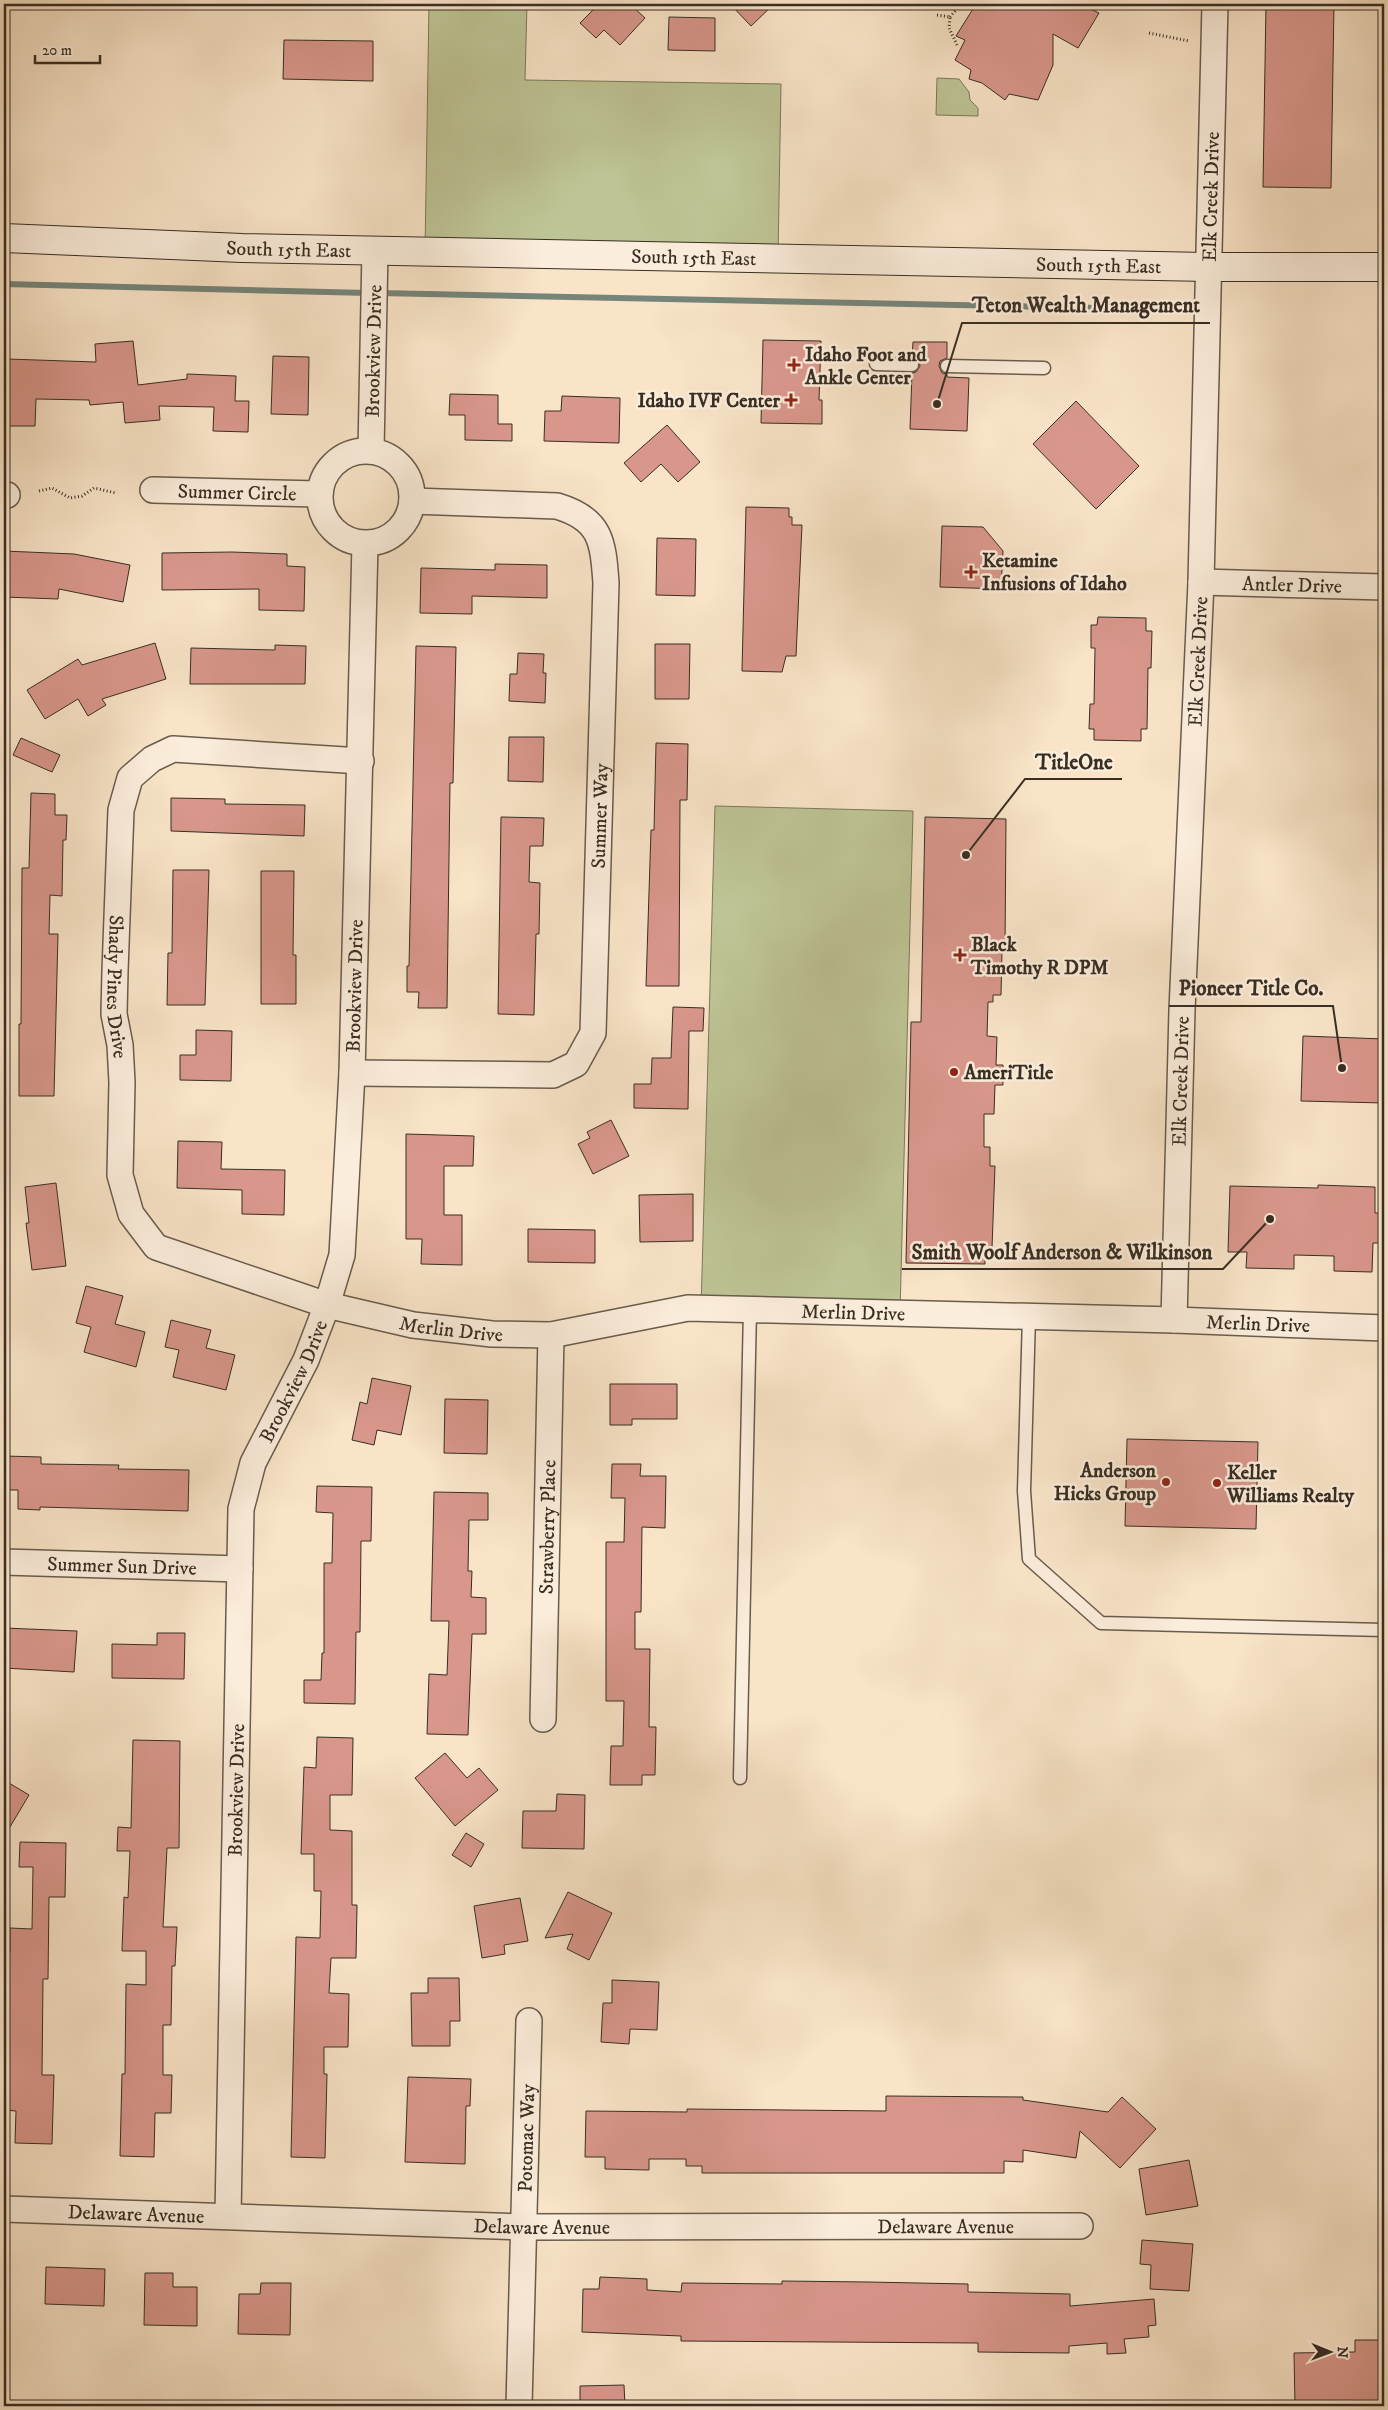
<svg xmlns="http://www.w3.org/2000/svg" width="1388" height="2410" font-family="'IM FELL DW Pica',serif">
  <style>
    .green { fill: #bec495; stroke: #7b795c }
    .lines { fill: none; stroke-linecap: round; stroke-linejoin: round }
    .stream { stroke: #75857a; stroke-width: 6 }
    .building { fill: #d9978c; stroke: #382e23 }
    .lane-casing { stroke: #685c4c; stroke-width: 15 }
    .street-casing { stroke: #685c4c; stroke-width: 28 }
    .secondary-casing { stroke: #382e23; stroke-width: 30 }
    .path { stroke: #382e23; stroke-width: 3; stroke-dasharray: 1 2.5; stroke-linecap: butt }
    .lane { stroke: #fbeddb; stroke-width: 12 }
    .street { stroke: #fbeddb; stroke-width: 25 }
    .secondary { stroke: #fbeddb; stroke-width: 28 }
    .poi-dot { fill: #8f2418; stroke: #fbeddb; stroke-width: 2 }
    .labels { text-anchor: middle; stroke-width: 5; stroke-linejoin: round; paint-order: stroke }
    .street-label { font-size: 20px; fill: #382e23; stroke: #fbeddb }
    .poi-label { font-size: 20px; font-weight: bold; fill: #382e23; stroke: #fbeddb; text-anchor: start }
    .leader { fill: none; stroke: #382e23; stroke-width: 2 }
    .callout-dot { fill: #382e23; stroke: #fbeddb; stroke-width: 2 }
    .callout-label { font-size: 21px; text-anchor: middle; font-weight: bold; fill: #382e23; stroke: #fbeddb; stroke-width: 5; stroke-linejoin: round; paint-order: stroke }
  </style>
  <rect width="100%" height="100%" fill="#f9e4c8"/>
  <filter id="stains"><feTurbulence type="fractalNoise" baseFrequency=".004" numOctaves="4"/><feColorMatrix values="0 0 0 0 .2 0 0 0 0 .09 0 0 0 0 .02 0 0 0 .5 -.17"/></filter>
  <radialGradient id="worn" r=".72"><stop offset=".6" stop-color="#630" stop-opacity="0"/><stop offset="1" stop-color="#630" stop-opacity=".3"/></radialGradient>
  <!-- green -->
  <g class="green">
    <polygon points="429,4 527,4 525,80 781,84 778,257 425,251"/>
    <polygon points="937,78 959,79 969,92 970,100 978,108 978,116 936,115"/>
    <polygon points="715,806 913,811 900,1313 701,1309"/>
  </g>
  <g class="lines">
    <!-- stream -->
    <g class="stream">
      <polyline points="4,284 369,293"/>
      <polyline points="379,293 1150,309"/>
    </g>
  </g>
  <!-- building -->
  <g class="building">
    <polygon points="599,4 630,4 645,18 620,45 604,30 596,38 580,23"/>
    <polygon points="730,4 774,4 751,26"/>
    <polygon points="976,4 1080,4 1099,13 1078,48 1053,34 1053,65 1038,100 1009,94 1005,100 982,83 969,79 971,70 955,60 965,40 956,36"/>
    <polygon points="1266,4 1334,4 1331,188 1263,187"/>
    <polygon points="669,17 715,18 715,51 668,50"/>
    <polygon points="284,40 373,41 373,81 283,79"/>
    <polygon points="763,340 821,341 819,400 822,400 822,424 761,423"/>
    <polygon points="133,341 138,385 187,379 187,374 236,376 235,401 249,401 248,432 213,431 214,407 159,406 160,420 125,423 123,402 90,405 89,400 36,399 35,426 4,426 4,389 7,389 7,359 96,362 95,344"/>
    <polygon points="913,342 947,342 947,358 940,361 939,366 942,373 947,374 947,377 969,378 967,431 910,429 912,373 916,372 920,366 919,361 912,357"/>
    <polygon points="273,356 309,357 308,415 271,414"/>
    <polygon points="450,394 498,395 498,424 512,424 512,441 465,440 465,415 449,415"/>
    <polygon points="562,396 620,398 619,443 544,441 545,411 561,411"/>
    <polygon points="1076,401 1139,466 1096,509 1033,444"/>
    <polygon points="667,425 700,462 678,482 661,464 641,482 624,463"/>
    <polygon points="746,507 789,508 789,517 792,517 792,525 802,525 796,656 786,656 782,672 742,671"/>
    <polygon points="942,526 983,527 1003,551 1001,589 940,587"/>
    <polygon points="657,538 696,539 695,596 656,595"/>
    <polygon points="4,551 74,554 130,565 123,602 59,589 58,599 4,597"/>
    <polygon points="232,552 287,554 287,566 305,567 304,611 259,610 259,589 162,590 162,553"/>
    <polygon points="495,564 547,565 547,598 472,596 472,614 420,613 421,568 495,570"/>
    <polygon points="1098,617 1146,618 1146,631 1152,631 1151,668 1148,668 1147,729 1141,729 1141,741 1094,740 1094,729 1089,729 1090,704 1094,704 1095,648 1091,648 1091,625 1097,625"/>
    <polygon points="155,643 166,679 102,699 106,705 88,716 78,699 45,719 27,690 78,659 82,665"/>
    <polygon points="655,644 690,644 689,699 655,699"/>
    <polygon points="275,645 306,646 305,684 190,684 191,648 275,650"/>
    <polygon points="416,646 456,647 453,783 450,783 447,1008 418,1008 419,992 407,992 407,966 409,966"/>
    <polygon points="518,653 544,654 543,673 546,673 545,703 509,701 510,674 517,674"/>
    <polygon points="509,737 544,737 543,782 508,781"/>
    <polygon points="21,738 60,755 52,772 13,755"/>
    <polygon points="656,743 688,744 687,800 680,800 679,986 646,986 651,830 654,830"/>
    <polygon points="31,793 55,794 55,815 67,815 66,840 63,840 62,896 50,895 49,934 58,934 54,1096 19,1096 19,1024 21,1024 22,868 29,868"/>
    <polygon points="171,798 225,799 225,804 305,805 304,836 171,831"/>
    <polygon points="501,817 544,818 543,846 530,846 529,882 540,883 539,934 536,934 534,1015 498,1014"/>
    <polygon points="925,817 1006,819 1005,949 1002,949 1001,995 993,995 993,1002 988,1002 987,1036 997,1037 996,1065 1003,1065 1003,1085 995,1085 994,1114 984,1114 984,1147 990,1147 990,1166 995,1166 992,1248 985,1248 985,1264 906,1263 911,1022 921,1022"/>
    <polygon points="173,870 209,870 205,1005 167,1005 168,953 172,953"/>
    <polygon points="261,871 294,871 293,955 296,955 296,1004 261,1004"/>
    <polygon points="673,1007 704,1008 703,1031 689,1031 688,1109 634,1108 634,1084 651,1084 652,1058 671,1058"/>
    <polygon points="196,1030 232,1031 231,1081 180,1080 180,1055 196,1055"/>
    <polygon points="1303,1036 1384,1039 1384,1103 1301,1101"/>
    <polygon points="611,1120 629,1156 593,1174 578,1144 590,1138 587,1132"/>
    <polygon points="406,1134 474,1136 473,1166 444,1166 444,1215 462,1215 462,1265 421,1264 422,1239 406,1239"/>
    <polygon points="178,1141 222,1142 221,1169 285,1170 284,1215 242,1214 242,1190 177,1188"/>
    <polygon points="56,1183 66,1266 32,1270 26,1223 29,1223 25,1187"/>
    <polygon points="1318,1185 1375,1187 1375,1213 1384,1213 1384,1243 1373,1243 1372,1272 1334,1271 1334,1256 1294,1255 1294,1269 1246,1268 1247,1252 1228,1252 1230,1186 1318,1188"/>
    <polygon points="693,1194 693,1241 640,1242 639,1195"/>
    <polygon points="528,1229 595,1230 595,1263 528,1262"/>
    <polygon points="86,1286 123,1296 115,1324 145,1332 136,1367 84,1352 91,1327 76,1323"/>
    <polygon points="171,1320 211,1330 206,1348 235,1355 226,1390 173,1377 179,1350 165,1347"/>
    <polygon points="372,1378 411,1386 401,1435 377,1430 374,1445 352,1440 360,1402 367,1404"/>
    <polygon points="610,1384 677,1384 677,1419 632,1419 632,1425 610,1425"/>
    <polygon points="445,1399 488,1400 487,1454 444,1453"/>
    <polygon points="1127,1439 1258,1442 1256,1529 1125,1526"/>
    <polygon points="4,1456 41,1457 41,1464 119,1465 118,1469 189,1470 188,1511 40,1507 40,1510 18,1509 18,1490 4,1490"/>
    <polygon points="612,1464 641,1464 640,1476 666,1476 665,1528 642,1527 641,1612 635,1612 635,1649 650,1649 649,1727 656,1727 655,1775 642,1775 642,1785 610,1785 611,1746 623,1746 624,1701 606,1701 606,1542 624,1542 625,1498 611,1498"/>
    <polygon points="317,1486 372,1487 371,1541 361,1541 360,1632 356,1632 355,1704 304,1703 304,1680 321,1680 322,1653 324,1653 324,1563 332,1563 333,1513 316,1512"/>
    <polygon points="434,1492 488,1493 488,1520 469,1520 468,1571 472,1571 471,1597 486,1598 486,1634 472,1634 468,1735 427,1734 429,1674 447,1675 449,1621 431,1621"/>
    <polygon points="4,1628 77,1631 74,1672 4,1668"/>
    <polygon points="157,1633 185,1633 184,1679 112,1678 112,1644 157,1645"/>
    <polygon points="317,1737 353,1738 352,1795 330,1795 330,1830 352,1831 352,1905 357,1905 356,1958 331,1958 329,1993 349,1994 348,2047 324,2047 324,2074 327,2074 325,2158 291,2157 296,1937 320,1938 321,1891 314,1891 314,1854 301,1854 304,1767 316,1768"/>
    <polygon points="133,1740 180,1741 179,1848 167,1848 163,1927 177,1927 175,1966 172,1966 171,2025 163,2025 163,2075 172,2075 171,2113 155,2113 154,2157 120,2156 122,2074 125,2074 126,1984 146,1985 146,1951 122,1951 124,1897 128,1898 130,1851 117,1851 118,1827 131,1828"/>
    <polygon points="445,1753 467,1778 479,1768 498,1790 455,1826 415,1778"/>
    <polygon points="4,1780 29,1795 4,1837"/>
    <polygon points="557,1794 585,1795 584,1849 522,1848 523,1811 556,1811"/>
    <polygon points="466,1833 484,1844 471,1867 452,1855"/>
    <polygon points="20,1842 66,1843 65,1897 49,1897 48,1979 43,1979 42,2075 54,2075 52,2144 15,2143 16,2111 4,2110 4,2029 8,2029 9,1978 4,1978 4,1952 10,1952 10,1928 32,1929 33,1867 19,1867"/>
    <polygon points="568,1892 612,1913 589,1960 567,1949 573,1934 545,1938"/>
    <polygon points="520,1898 528,1941 504,1945 505,1954 482,1958 474,1906"/>
    <polygon points="428,1978 459,1978 460,2021 450,2021 450,2046 412,2046 411,1993 428,1993"/>
    <polygon points="612,1980 659,1982 657,2030 630,2029 629,2044 601,2042 603,2003 612,2003"/>
    <polygon points="408,2077 471,2079 470,2106 466,2106 465,2164 405,2162"/>
    <polygon points="886,2096 1023,2097 1023,2100 1108,2112 1122,2097 1156,2129 1120,2168 1080,2131 1076,2158 1023,2150 1023,2162 1004,2161 1004,2173 702,2173 702,2166 686,2166 686,2159 649,2159 649,2170 605,2169 605,2157 585,2157 586,2111 687,2112 687,2109 886,2111"/>
    <polygon points="1189,2160 1198,2206 1146,2215 1139,2169"/>
    <polygon points="1142,2240 1193,2244 1189,2291 1150,2289 1151,2265 1140,2264"/>
    <polygon points="46,2267 105,2269 104,2306 45,2304"/>
    <polygon points="145,2273 173,2273 173,2287 197,2287 197,2326 144,2325"/>
    <polygon points="600,2277 647,2279 647,2290 681,2292 682,2283 782,2284 782,2281 868,2282 968,2284 968,2292 1070,2294 1070,2306 1154,2299 1156,2325 1148,2326 1149,2337 1124,2339 1126,2353 1107,2354 1107,2343 1069,2346 1069,2353 978,2352 978,2343 681,2341 681,2336 582,2332 583,2289 599,2289"/>
    <polygon points="261,2283 291,2283 290,2335 238,2334 239,2294 260,2294"/>
    <polygon points="1355,2340 1379,2340 1379,2351 1384,2351 1384,2406 1295,2406 1294,2353 1355,2352"/>
    <polygon points="624,2385 625,2406 580,2406 580,2386"/>
  </g>
  <g class="lines">
    <!-- lane casing -->
    <g class="lane-casing">
      <g id="lane">
        <polyline points="876,364 912,365"/>
        <polyline points="947,366 1044,368"/>
        <polyline points="1029,1316 1024,1491 1029,1559 1101,1623 1384,1630"/>
        <polyline points="740,1778 750,1309"/>
      </g>
    </g>
    <!-- street casing -->
    <g class="street-casing">
      <g id="street">
        <circle cx="366" cy="497" r="46"/>
        <path id="s1" d="M371,451l4,-201"/>
        <path id="s2" d="M153,490l166,4"/>
        <polyline points="4,495 7,495"/>
        <path id="s3" d="M1201,582l183,5"/>
        <path id="s4" d="M361,761l-188,-12 -21,10 -22,19 -9,32 -6,161 -1,43 6,31 2,37 -2,93 11,39 25,33 171,58 86,20 79,9 59,1 137,-27 486,12 210,8"/>
        <path id="s5" d="M352,1073l201,2 23,-11 17,-31 13,-450c-3,-42 -5,-64 -49,-77l-145,-5"/>
        <path id="s6" d="M1174,1320l8,-310 19,-428 14,-578"/>
        <path id="s7" d="M4,1562l236,7"/>
        <path id="s8" d="M543,1719l8,-384"/>
        <path id="s9" d="M4,2209l520,18 556,-1"/>
        <path id="s10" d="M228,2216l13,-707 12,-46 53,-103 21,-55 15,-50 10,-182 13,-529"/>
        <path id="s11" d="M519,2406l10,-385"/>
      </g>
    </g>
    <!-- secondary casing -->
    <g class="secondary-casing">
      <g id="secondary">
        <path id="s12" d="M4,238l238,10 403,8 563,11h176"/>
      </g>
    </g>
    <!-- path -->
    <g class="path">
      <polyline points="969,4 972,5"/>
      <polyline points="937,15 950,17 949,28 958,47"/>
      <polyline points="950,17 961,4"/>
      <polyline points="1149,33 1189,41"/>
      <polyline points="39,491 52,488 70,498 82,496 94,488 116,493"/>
    </g>
    <!-- lane -->
    <use href="#lane" class="lane"/>
    <!-- street -->
    <use href="#street" class="street"/>
    <!-- secondary -->
    <use href="#secondary" class="secondary"/>
  </g>
  <!-- markers -->
  <g class="poi-dot">
    <path d="M791.5 357.5h5v5h5v5h-5v5h-5v-5h-5v-5h5z"/>
    <path d="M788.5 392.5h5v5h5v5h-5v5h-5v-5h-5v-5h5z"/>
    <path d="M968.5 564.5h5v5h5v5h-5v5h-5v-5h-5v-5h5z"/>
    <path d="M957.5 947.5h5v5h5v5h-5v5h-5v-5h-5v-5h5z"/>
    <circle cx="954" cy="1072" r="5"/>
    <circle cx="1166" cy="1482" r="5"/>
    <circle cx="1217" cy="1483" r="5"/>
  </g>
  <g class="labels">
    <!-- street labels -->
    <g class="street-label">
      <text dy="7" stroke="none"><textPath href="#s6" startOffset="1124">Elk Creek Drive</textPath></text>
      <text dy="7" stroke="none"><textPath href="#s12" startOffset="285">South 15th East</textPath></text>
      <text dy="7" stroke="none"><textPath href="#s12" startOffset="690">South 15th East</textPath></text>
      <text dy="7" stroke="none"><textPath href="#s12" startOffset="1095">South 15th East</textPath></text>
      <text dy="7" stroke="none"><textPath href="#s1" startOffset="100">Brookview Drive</textPath></text>
      <text dy="7" stroke="none"><textPath href="#s2" startOffset="84">Summer Circle</textPath></text>
      <text dy="7" stroke="none"><textPath href="#s3" startOffset="91">Antler Drive</textPath></text>
      <text dy="7" stroke="none"><textPath href="#s6" startOffset="659">Elk Creek Drive</textPath></text>
      <text dy="7" stroke="none"><textPath href="#s5" startOffset="479">Summer Way</textPath></text>
      <text dy="7" stroke="none"><textPath href="#s10" startOffset="1251">Brookview Drive</textPath></text>
      <text dy="7" stroke="none"><textPath href="#s4" startOffset="451">Shady Pines Drive</textPath></text>
      <text dy="7" stroke="none"><textPath href="#s6" startOffset="239">Elk Creek Drive</textPath></text>
      <text dy="7" stroke="none"><textPath href="#s4" startOffset="1434">Merlin Drive</textPath></text>
      <text dy="7" stroke="none"><textPath href="#s4" startOffset="1839">Merlin Drive</textPath></text>
      <text dy="7" stroke="none"><textPath href="#s4" startOffset="1029">Merlin Drive</textPath></text>
      <text dy="7" stroke="none"><textPath href="#s10" startOffset="846">Brookview Drive</textPath></text>
      <text dy="7" stroke="none"><textPath href="#s8" startOffset="192">Strawberry Place</textPath></text>
      <text dy="7" stroke="none"><textPath href="#s7" startOffset="118">Summer Sun Drive</textPath></text>
      <text dy="7" stroke="none"><textPath href="#s10" startOffset="426">Brookview Drive</textPath></text>
      <text dy="7" stroke="none"><textPath href="#s11" startOffset="268">Potomac Way</textPath></text>
      <text dy="7" stroke="none"><textPath href="#s9" startOffset="132">Delaware Avenue</textPath></text>
      <text dy="7" stroke="none"><textPath href="#s9" startOffset="538">Delaware Avenue</textPath></text>
      <text dy="7" stroke="none"><textPath href="#s9" startOffset="942">Delaware Avenue</textPath></text>
    </g>
    <!-- poi labels -->
    <g class="poi-label">
      <text x="805" y="361">Idaho Foot and<tspan x="805" dy="23">Ankle Center</tspan></text>
      <text x="780" y="407" text-anchor="end">Idaho IVF Center</text>
      <text x="982" y="567">Ketamine<tspan x="982" dy="23">Infusions of Idaho</tspan></text>
      <text x="971" y="951">Black<tspan x="971" dy="23">Timothy R DPM</tspan></text>
      <text x="964" y="1079">AmeriTitle</text>
      <text x="1156" y="1477" text-anchor="end">Anderson<tspan x="1156" dy="23">Hicks Group</tspan></text>
      <text x="1227" y="1479">Keller<tspan x="1227" dy="23">Williams Realty</tspan></text>
    </g>
  </g>
  <!-- callouts -->
  <path class="leader" d="M937 404L962 323H1210M966 855L1025 779H1122M1342 1068L1333 1006H1169M1270 1219L1223 1269H902"/>
  <g class="callout-dot">
    <circle cx="937" cy="404" r="5"/>
    <circle cx="966" cy="855" r="5"/>
    <circle cx="1342" cy="1068" r="5"/>
    <circle cx="1270" cy="1219" r="5"/>
  </g>
  <g class="callout-label">
    <text x="1086" y="312">Teton Wealth Management</text>
    <text x="1074" y="769">TitleOne</text>
    <text x="1251" y="995">Pioneer Title Co.</text>
    <text x="1062" y="1259">Smith Woolf Anderson &amp; Wilkinson</text>
  </g>
  <!-- margin -->
  <rect width="1388" height="2410" fill="none" stroke="#f9e4c8" stroke-width="20"/>
  <rect x="5" y="5" width="1378" height="2400" fill="none" stroke="#382e23" stroke-width="2.5"/>
  <rect x="10" y="10" width="1368" height="2390" fill="none" stroke="#382e23"/>
  <!-- north arrow -->
  <g transform="translate(1330 2352) rotate(91)" stroke="#fbeddb" stroke-width="4" paint-order="stroke">
  <path d="M0-4L9 19L0 12L-9 19Z" fill="#382e23"/>
  <text y="-8" font-size="14" font-weight="bold" text-anchor="middle" fill="#382e23">N</text>
  </g>
  <!-- scale -->
  <path d="M35 55v8h65v-8" fill="none" stroke="#382e23" stroke-width="2.5"/>
  <text x="42" y="55" font-size="15" fill="#382e23" stroke="#fbeddb" stroke-width="4" paint-order="stroke">20 m</text>
  <rect width="100%" height="100%" filter="url(#stains)"/>
  <rect width="100%" height="100%" fill="url(#worn)"/>
</svg>
